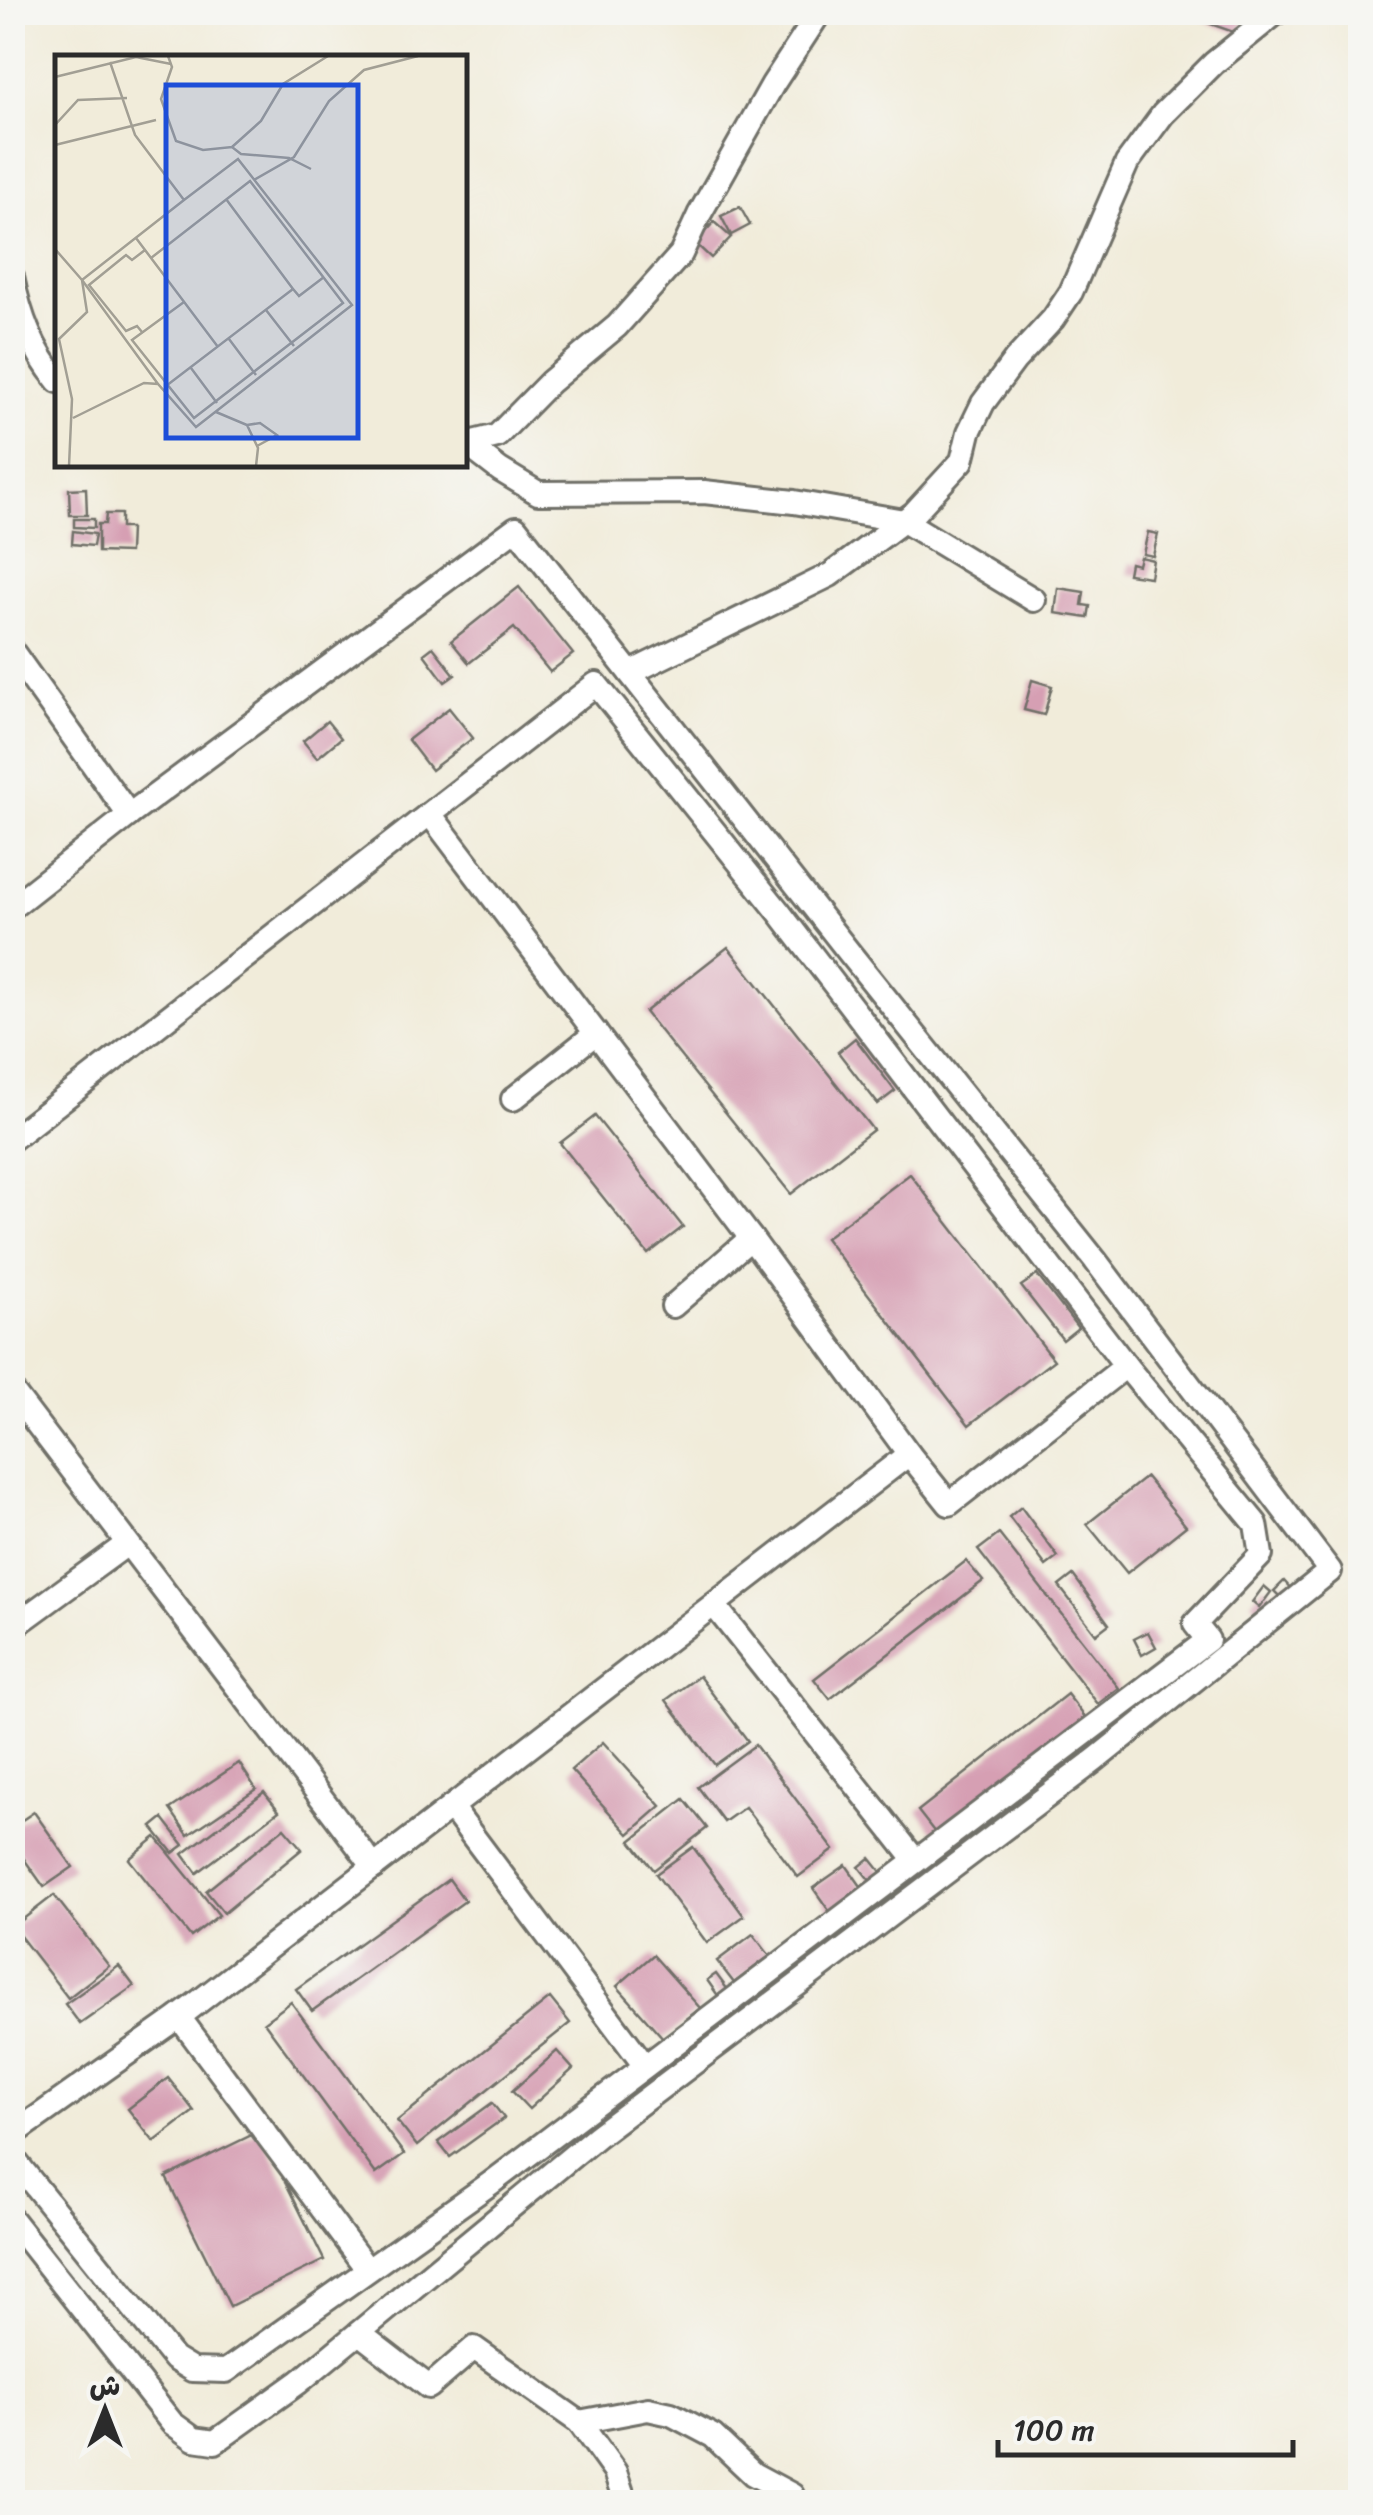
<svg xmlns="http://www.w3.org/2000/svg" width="1373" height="2515" font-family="Sriracha,'Playpen Sans Arabic',sans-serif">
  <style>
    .building { fill: #d69fb3 }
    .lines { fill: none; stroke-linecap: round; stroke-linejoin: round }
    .minor-casing { stroke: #706f68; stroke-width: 28 }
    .minor { stroke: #fff; stroke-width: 22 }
    .inset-road { fill: none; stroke: #a29f94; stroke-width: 2.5 }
    .view { fill: #1d4ed8; fill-opacity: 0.15; stroke: #1d4ed8; stroke-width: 5 }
    .inset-edge { fill: none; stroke: #2b2b2b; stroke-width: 5 }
  </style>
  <rect width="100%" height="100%" fill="#f6f6f2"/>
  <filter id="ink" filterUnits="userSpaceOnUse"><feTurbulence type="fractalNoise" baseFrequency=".01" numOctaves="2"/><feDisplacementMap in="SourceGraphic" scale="20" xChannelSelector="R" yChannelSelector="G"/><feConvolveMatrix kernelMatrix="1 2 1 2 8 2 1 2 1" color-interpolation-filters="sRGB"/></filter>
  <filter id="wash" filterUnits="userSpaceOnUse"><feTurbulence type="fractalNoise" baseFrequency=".0048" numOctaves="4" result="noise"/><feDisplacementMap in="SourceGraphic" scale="40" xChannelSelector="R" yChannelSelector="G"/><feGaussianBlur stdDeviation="2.25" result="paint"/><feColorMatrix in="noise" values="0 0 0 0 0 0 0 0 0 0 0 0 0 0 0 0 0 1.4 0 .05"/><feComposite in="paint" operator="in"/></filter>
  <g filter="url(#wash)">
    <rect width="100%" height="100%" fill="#f1ecda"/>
    <g id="blocks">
      <!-- building -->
      <g class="building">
        <polygon points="1205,12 1247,12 1239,34 1202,21"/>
        <polygon points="740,207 750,225 731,235 721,216"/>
        <polygon points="714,222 731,237 711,258 695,243"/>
        <rect x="12" y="477" width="10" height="13"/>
        <polygon points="86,488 87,515 70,515 69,489"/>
        <polygon points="106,514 121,514 121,528 130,528 129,553 98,552 98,524 105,524"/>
        <polygon points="74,519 94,519 94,528 74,527"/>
        <polygon points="73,531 95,534 93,546 72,544"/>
        <polygon points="1148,532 1158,534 1153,556 1143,554"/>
        <polygon points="1140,557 1153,560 1150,577 1128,574 1130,563 1138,565"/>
        <polygon points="519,587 573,654 550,672 514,628 469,663 451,641"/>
        <polygon points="1058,588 1084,592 1082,605 1090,606 1088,618 1055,613"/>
        <polygon points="433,647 455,675 445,682 424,654"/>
        <polygon points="1032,680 1052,686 1044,715 1024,710"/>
        <polygon points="449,708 473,738 431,770 408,740"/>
        <polygon points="327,721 341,738 317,758 303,741"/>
        <polygon points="728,947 873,1130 791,1194 645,1012"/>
        <polygon points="855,1038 895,1091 878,1104 838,1052"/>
        <polygon points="595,1116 683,1227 648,1254 560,1143"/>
        <polygon points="910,1174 1054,1360 969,1425 825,1238"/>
        <polygon points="1037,1275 1078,1328 1063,1340 1021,1286"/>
        <polygon points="1146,1477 1186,1526 1127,1573 1087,1524"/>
        <polygon points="1021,1507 1058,1557 1046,1566 1009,1517"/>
        <polygon points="999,1534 1119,1688 1098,1704 978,1550"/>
        <polygon points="966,1561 983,1581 830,1699 814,1679"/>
        <polygon points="1073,1575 1109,1624 1096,1634 1059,1586"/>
        <polygon points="1284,1581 1292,1590 1283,1600 1274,1591"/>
        <polygon points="1264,1586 1271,1592 1259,1608 1252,1602"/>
        <polygon points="1148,1632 1156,1647 1142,1655 1134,1639"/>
        <polygon points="699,1676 748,1741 715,1765 666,1700"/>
        <polygon points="1067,1694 1085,1717 936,1834 918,1811"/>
        <polygon points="603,1742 661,1806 629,1834 571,1770"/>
        <polygon points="755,1745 834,1850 798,1877 745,1807 724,1822 698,1787"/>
        <polygon points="239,1763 256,1789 188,1835 170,1809"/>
        <polygon points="264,1792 279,1811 197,1873 183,1854"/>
        <polygon points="684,1799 707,1828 654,1870 631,1841"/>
        <polygon points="34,1812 73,1867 44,1887 12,1842 12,1827"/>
        <polygon points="163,1818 184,1845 173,1853 152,1827"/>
        <polygon points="284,1828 302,1849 224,1913 206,1891"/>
        <polygon points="156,1837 219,1915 191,1937 129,1859"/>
        <polygon points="693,1847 744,1916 707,1943 656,1874"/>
        <polygon points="870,1858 882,1873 871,1882 859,1867"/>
        <polygon points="846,1865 863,1889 830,1912 813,1888"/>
        <polygon points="449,1879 465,1901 312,2011 296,1989"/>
        <polygon points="54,1895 109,1966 68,1998 13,1927"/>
        <polygon points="753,1934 770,1956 734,1983 717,1961"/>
        <polygon points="653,1955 700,2008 664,2039 617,1986"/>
        <polygon points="119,1966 134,1986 80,2024 65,2004"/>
        <polygon points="716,1974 728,1990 719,1997 707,1980"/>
        <polygon points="550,1998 570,2023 417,2146 397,2121"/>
        <polygon points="291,2002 404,2154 376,2174 264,2022"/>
        <polygon points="557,2051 573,2069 529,2109 512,2091"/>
        <polygon points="168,2078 194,2111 154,2142 128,2109"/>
        <polygon points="492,2103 504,2118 450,2157 438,2142"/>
        <polygon points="260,2131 324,2260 230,2306 166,2177"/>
      </g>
    </g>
  </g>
  <g filter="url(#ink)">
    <use href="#blocks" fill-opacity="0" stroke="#706f68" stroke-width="2.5"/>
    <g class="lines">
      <!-- minor casing -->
      <g class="minor-casing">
        <g id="minor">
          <path d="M12,277c8,40 20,72 46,104"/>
          <polyline points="465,443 500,470 538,493 704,492 794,502 904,521 1034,600"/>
          <polyline points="469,443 497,436 550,382 617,326 681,254 699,215 773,84 820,12"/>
          <polyline points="12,651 129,815 12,907"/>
          <polyline points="630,673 830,575 914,513 962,461 969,432 983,403 1015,360 1053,319 1071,292 1127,163 1163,114 1214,63 1277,12"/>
          <polyline points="430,814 751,1238 909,1454"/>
          <polyline points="513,1099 596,1033"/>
          <polyline points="12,1139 596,684 779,912 1126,1366 1256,1524 1261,1555 1195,1624 1208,1640 491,2183 226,2371 192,2370 174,2359 12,2157"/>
          <polyline points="673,1306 751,1238"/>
          <polyline points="12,1391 374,1867"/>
          <polyline points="714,1605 916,1861"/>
          <polyline points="12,1628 127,1544"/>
          <polyline points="451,1807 645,2066"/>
          <polyline points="179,2017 367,2269"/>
          <polyline points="12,2135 179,2017 909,1454 949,1504 1126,1366"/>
          <polyline points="12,2220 172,2423 194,2439 215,2442 299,2382 597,2136 1095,1760 1330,1571 1095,1260 848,951 516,528 129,815"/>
          <polyline points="359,2333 429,2387 474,2348 579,2422 615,2472 625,2502"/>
          <polyline points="579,2422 648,2409 671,2414 713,2436 753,2474 792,2495 784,2502"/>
        </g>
      </g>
      <!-- minor -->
      <use href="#minor" class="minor"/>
    </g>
  </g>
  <!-- overview -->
  <g transform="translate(55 55)">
    <rect width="412" height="412" fill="#f1ecda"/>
    <path class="inset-road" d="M113,1l4,11 -11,32 15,42 27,9 29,-3 9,7 48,4 22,11M55,7l25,73 49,65 -102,80 76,104M0,22l81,-20 35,7M0,70l23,-25 49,-2M0,90l101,-25M177,92l29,-26 22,-37 45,-28M199,125l40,-23 35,-56 35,-31 54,-14M171,144l67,90M81,183l82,109M0,194l27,31 5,32 -28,27 13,60 -3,67M96,203l99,-77 93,122 -149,115 -62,-78 52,-38M211,255l28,36M87,277l-5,-6 -11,5 -37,-46 37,-30 6,5 13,-10M174,284l27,36M136,313l26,35M111,331l127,-97 6,7 25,-19M161,357l31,13 11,23 -2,18M18,363l71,-35 14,1 38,43 156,-122 -114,-146 -54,41M192,370l13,-2 17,12 -20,11"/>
    <path class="view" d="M111,30h192v353h-192z"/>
    <rect width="412" height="412" class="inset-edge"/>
  </g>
  <!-- margin -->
  <rect width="1373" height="2515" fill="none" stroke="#f6f6f2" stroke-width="50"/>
  <!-- north arrow -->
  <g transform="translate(105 2410)" stroke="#f6f6f2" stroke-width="8" paint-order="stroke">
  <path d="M0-8L18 38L0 25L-18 38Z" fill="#2b2b2b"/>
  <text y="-15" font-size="28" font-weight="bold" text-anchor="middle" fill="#2b2b2b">ش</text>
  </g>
  <!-- scale -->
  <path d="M998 2440v15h295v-15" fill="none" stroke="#2b2b2b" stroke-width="5"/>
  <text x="1013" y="2440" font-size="30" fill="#2b2b2b" stroke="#f6f6f2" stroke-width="8" paint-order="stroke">100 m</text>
</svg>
